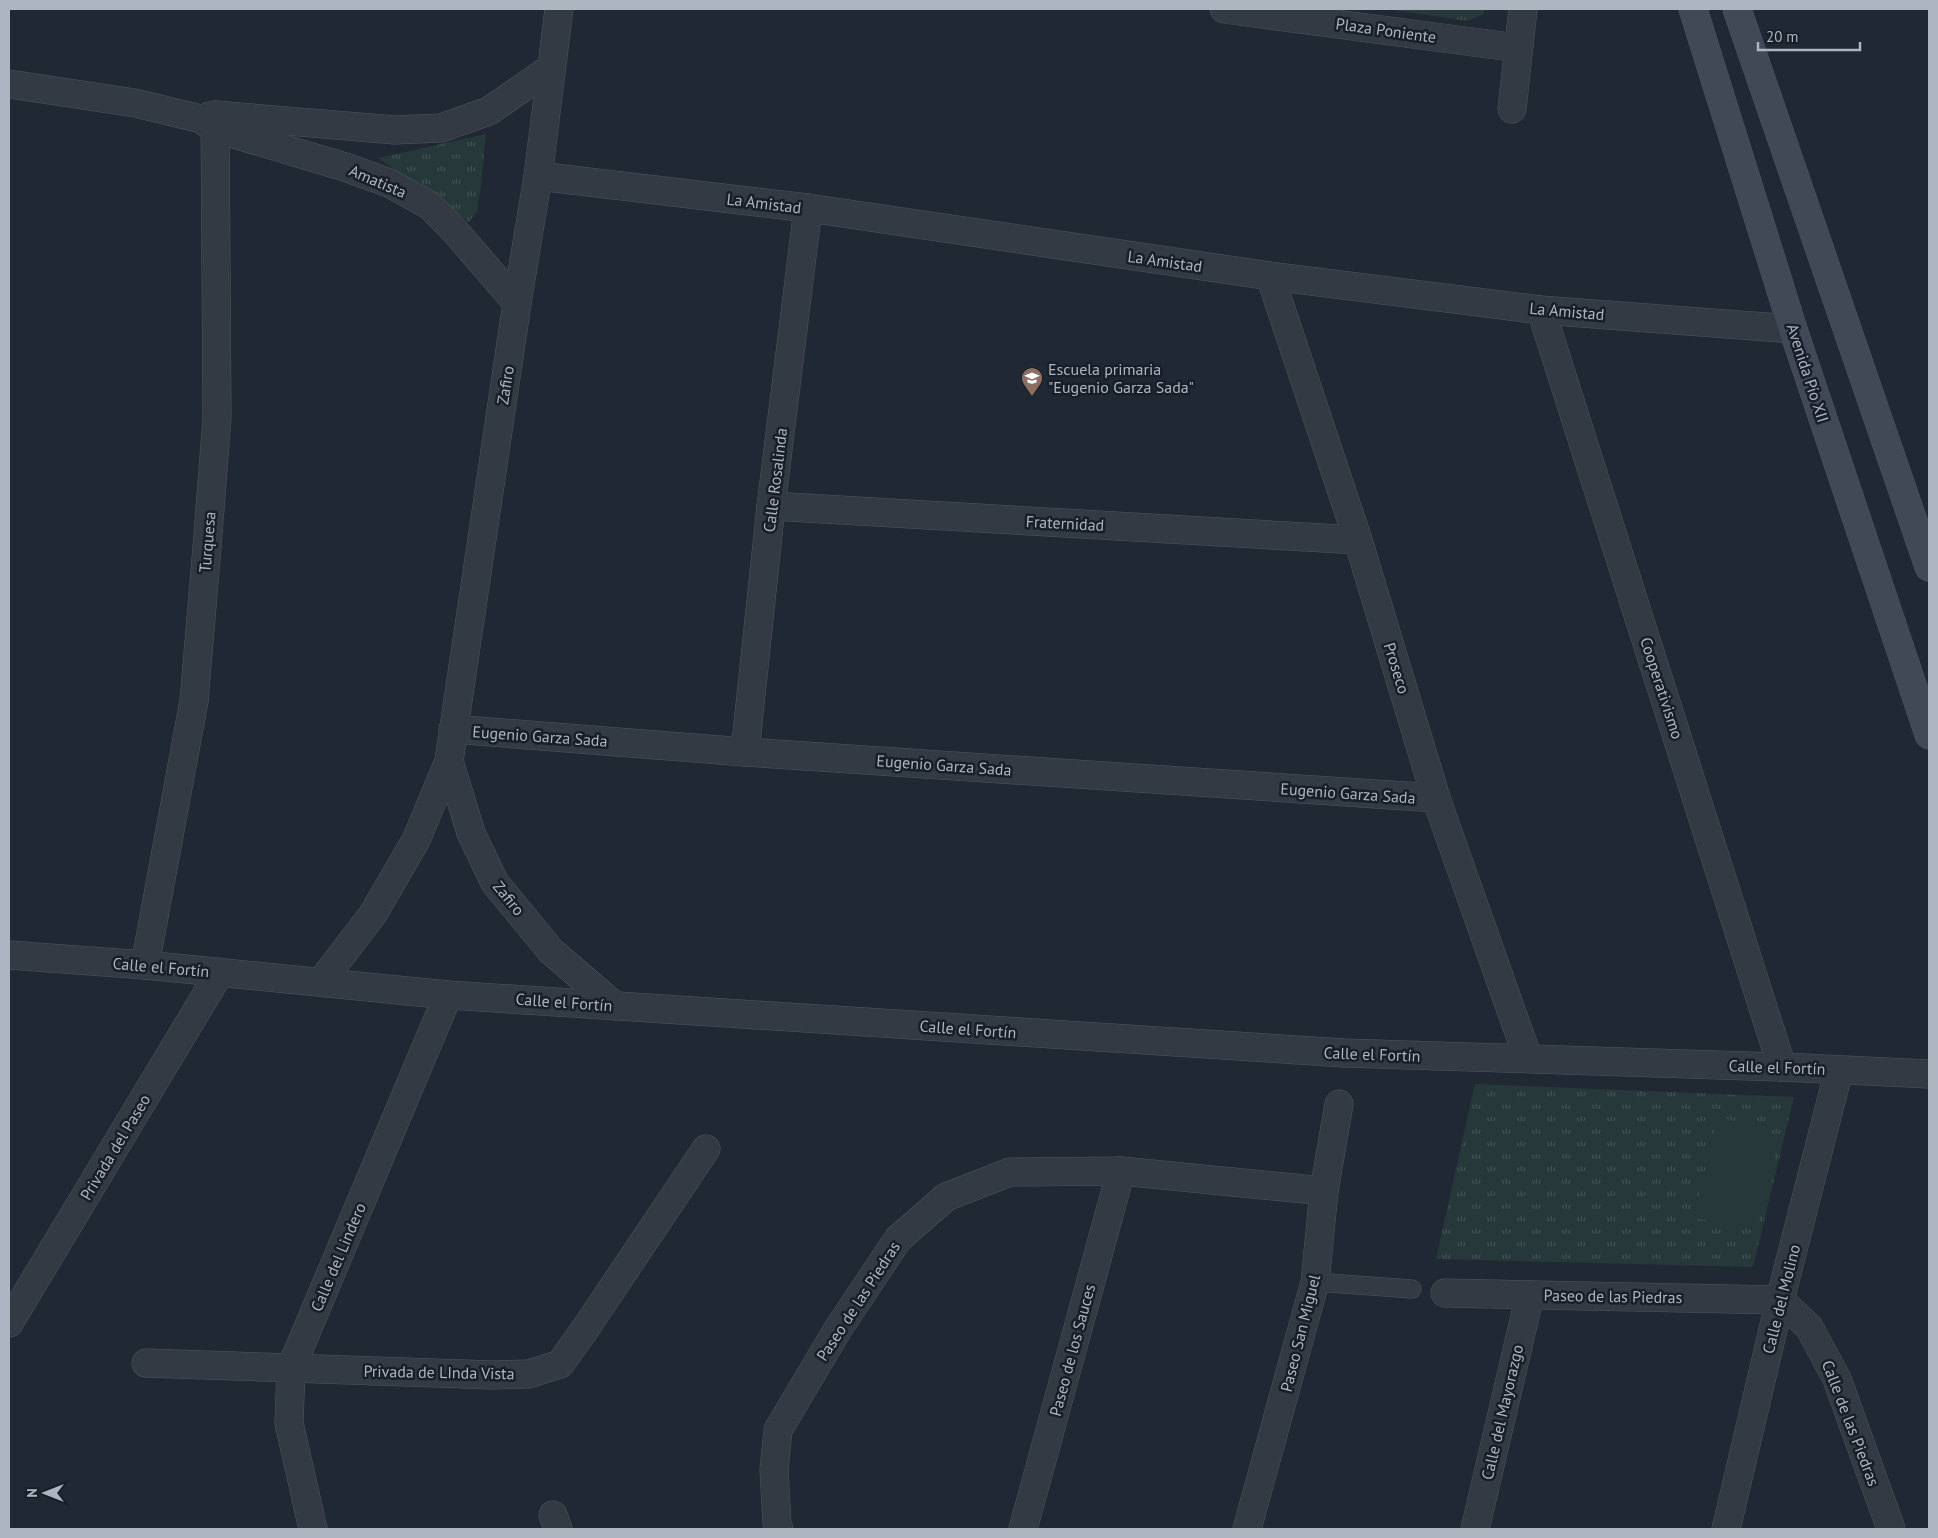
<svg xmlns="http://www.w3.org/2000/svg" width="1938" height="1538" font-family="'PT Sans',sans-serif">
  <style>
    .grass { fill: url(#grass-tufts) }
    .pitch { fill: #263839 }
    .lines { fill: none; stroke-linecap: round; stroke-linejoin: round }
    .lane-casing { stroke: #4e555f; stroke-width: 19 }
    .street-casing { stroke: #4e555f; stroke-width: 29 }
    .secondary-casing { stroke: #4e555f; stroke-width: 29 }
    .lane { stroke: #333a44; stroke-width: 18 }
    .street { stroke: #333a44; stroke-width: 28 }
    .secondary { stroke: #414957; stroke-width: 28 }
    .labels { text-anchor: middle; stroke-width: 5; stroke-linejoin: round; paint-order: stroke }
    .street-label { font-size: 16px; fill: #adb5c1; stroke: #191f29 }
    .poi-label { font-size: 16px; fill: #adb5c1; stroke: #191f29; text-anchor: start }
  </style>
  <defs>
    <pattern id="grass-tufts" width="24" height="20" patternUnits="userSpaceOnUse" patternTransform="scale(1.25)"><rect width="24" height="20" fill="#263839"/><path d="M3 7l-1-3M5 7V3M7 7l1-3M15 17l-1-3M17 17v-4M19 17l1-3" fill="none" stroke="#435354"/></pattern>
  </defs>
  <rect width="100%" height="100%" fill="#202833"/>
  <!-- grass -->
  <g class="grass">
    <polygon points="1385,9 1484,9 1484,14 1468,21"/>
    <polygon points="486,134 481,185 477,212 469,222 378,158"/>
    <polygon points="1475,1084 1794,1097 1753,1267 1436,1259"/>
  </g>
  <!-- pitch -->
  <polygon class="pitch" points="1717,1116 1779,1136 1757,1228 1695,1218"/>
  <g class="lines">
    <!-- lane casing -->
    <g class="lane-casing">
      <polyline id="lane" points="1315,1282 1412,1289"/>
    </g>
    <!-- street casing -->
    <g class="street-casing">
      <g id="street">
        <polyline points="1224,9 1518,48"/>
        <polyline points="9,84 135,103 201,119 214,128 345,167 389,183 429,205 454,230 517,303"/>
        <polyline points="1512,109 1523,9"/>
        <polyline points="209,116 215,115 395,130 441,128 489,111 551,68"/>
        <polyline points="538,176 808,208 1270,276 1541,310 1793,329"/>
        <polyline points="1270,276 1358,540 1436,798 1528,1058"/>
        <polyline points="1541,310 1782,1067"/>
        <polyline points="771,506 1358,540"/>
        <polyline points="453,729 745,752 1436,798"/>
        <polyline points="745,752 771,506 808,208"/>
        <polyline points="449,761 471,833 495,883 551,951 615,1006"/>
        <polyline points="9,955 145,965 448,995 1344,1053 1782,1067 1929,1074"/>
        <polyline points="145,965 194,701 207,547 217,418 215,115"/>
        <polyline points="321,982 373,914 416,840 449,761 517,303 538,176 559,9"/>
        <polyline points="1445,1293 1780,1300 1809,1327 1837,1379 1891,1529"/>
        <polyline points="9,1323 220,972"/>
        <polyline points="146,1363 492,1375 529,1374 560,1364 583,1332 706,1149"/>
        <polyline points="553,1515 558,1529"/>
        <polyline points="313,1529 289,1423 291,1368 448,995"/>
        <polyline points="779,1529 777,1523 774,1470 778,1430 838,1329 898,1239 946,1197 1010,1172 1121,1171 1324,1191"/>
        <polyline points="1023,1529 1121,1171"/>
        <polyline points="1247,1529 1315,1282 1324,1191 1339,1104"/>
        <polyline points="1475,1529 1530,1295"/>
        <polyline points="1726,1529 1780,1300 1839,1070"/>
      </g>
    </g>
    <!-- secondary casing -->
    <g class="secondary-casing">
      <g id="secondary">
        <polyline points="1693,9 1793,329 1929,735"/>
        <polyline points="1737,9 1929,567"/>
      </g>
    </g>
    <!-- lane -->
    <use href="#lane" class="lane"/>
    <!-- street -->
    <use href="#street" class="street"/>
    <!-- secondary -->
    <use href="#secondary" class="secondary"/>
  </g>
  <!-- icons -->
  <defs>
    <g id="school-pin" transform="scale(1.125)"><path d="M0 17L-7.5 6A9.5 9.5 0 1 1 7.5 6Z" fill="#8d6e63" stroke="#191f29"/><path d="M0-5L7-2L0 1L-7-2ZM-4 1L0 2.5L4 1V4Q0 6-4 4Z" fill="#fff"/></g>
  </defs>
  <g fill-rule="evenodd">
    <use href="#school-pin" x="1032" y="378"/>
  </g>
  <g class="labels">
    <!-- street labels -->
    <g class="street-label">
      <text transform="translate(1386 30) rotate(8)" y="6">Plaza Poniente</text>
      <text transform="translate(378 181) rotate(23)" y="6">Amatista</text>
      <text transform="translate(764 203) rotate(7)" y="6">La Amistad</text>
      <text transform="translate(1165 261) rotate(8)" y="6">La Amistad</text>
      <text transform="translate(1567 311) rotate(5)" y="6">La Amistad</text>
      <text transform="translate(1808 373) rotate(72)" y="6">Avenida Pío XII</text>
      <text transform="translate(505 385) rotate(-81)" y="6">Zafiro</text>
      <text transform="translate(775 480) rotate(-83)" y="6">Calle Rosalinda</text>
      <text transform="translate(1065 523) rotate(3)" y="6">Fraternidad</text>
      <text transform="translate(207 542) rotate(-85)" y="6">Turquesa</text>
      <text transform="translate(1397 668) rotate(73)" y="6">Proseco</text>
      <text transform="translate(1662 688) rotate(72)" y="6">Cooperativismo</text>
      <text transform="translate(540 736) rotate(4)" y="6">Eugenio Garza Sada</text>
      <text transform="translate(944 765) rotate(4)" y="6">Eugenio Garza Sada</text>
      <text transform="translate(1348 793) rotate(4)" y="6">Eugenio Garza Sada</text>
      <text transform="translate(509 898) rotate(51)" y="6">Zafiro</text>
      <text transform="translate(161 967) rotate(5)" y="6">Calle el Fortín</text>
      <text transform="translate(564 1002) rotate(4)" y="6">Calle el Fortín</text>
      <text transform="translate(968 1029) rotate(4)" y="6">Calle el Fortín</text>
      <text transform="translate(1372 1054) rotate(2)" y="6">Calle el Fortín</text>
      <text transform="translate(1777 1067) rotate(2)" y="6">Calle el Fortín</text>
      <text transform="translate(115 1147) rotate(-59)" y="6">Privada del Paseo</text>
      <text transform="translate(338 1257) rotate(-67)" y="6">Calle del Lindero</text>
      <text transform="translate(1613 1296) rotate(1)" y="6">Paseo de las Piedras</text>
      <text transform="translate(1781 1299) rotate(-76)" y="6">Calle del Molino</text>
      <text transform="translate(858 1301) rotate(-57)" y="6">Paseo de las Piedras</text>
      <text transform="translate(1300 1333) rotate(-76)" y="6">Paseo San Miguel</text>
      <text transform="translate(1072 1350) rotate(-75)" y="6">Paseo de los Sauces</text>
      <text transform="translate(439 1372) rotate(1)" y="6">Privada de LInda Vista</text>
      <text transform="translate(1502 1412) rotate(-77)" y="6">Calle del Mayorazgo</text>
      <text transform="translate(1851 1423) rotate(69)" y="6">Calle de las Piedras</text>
    </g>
    <!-- poi labels -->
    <g class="poi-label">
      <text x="1048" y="375">Escuela primaria<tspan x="1048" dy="18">"Eugenio Garza Sada"</tspan></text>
    </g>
  </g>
  <!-- border -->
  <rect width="1938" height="1538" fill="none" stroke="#adb5c1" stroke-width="20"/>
  <!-- north arrow -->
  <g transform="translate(45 1493) rotate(270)" stroke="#191f29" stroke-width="4" paint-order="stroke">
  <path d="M0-4L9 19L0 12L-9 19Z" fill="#adb5c1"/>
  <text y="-8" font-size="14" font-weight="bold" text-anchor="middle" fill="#adb5c1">N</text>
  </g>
  <!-- scale -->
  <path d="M1758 42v8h102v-8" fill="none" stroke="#adb5c1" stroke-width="2.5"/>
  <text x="1766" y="42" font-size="15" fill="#adb5c1" stroke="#191f29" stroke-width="4" paint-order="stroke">20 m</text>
</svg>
